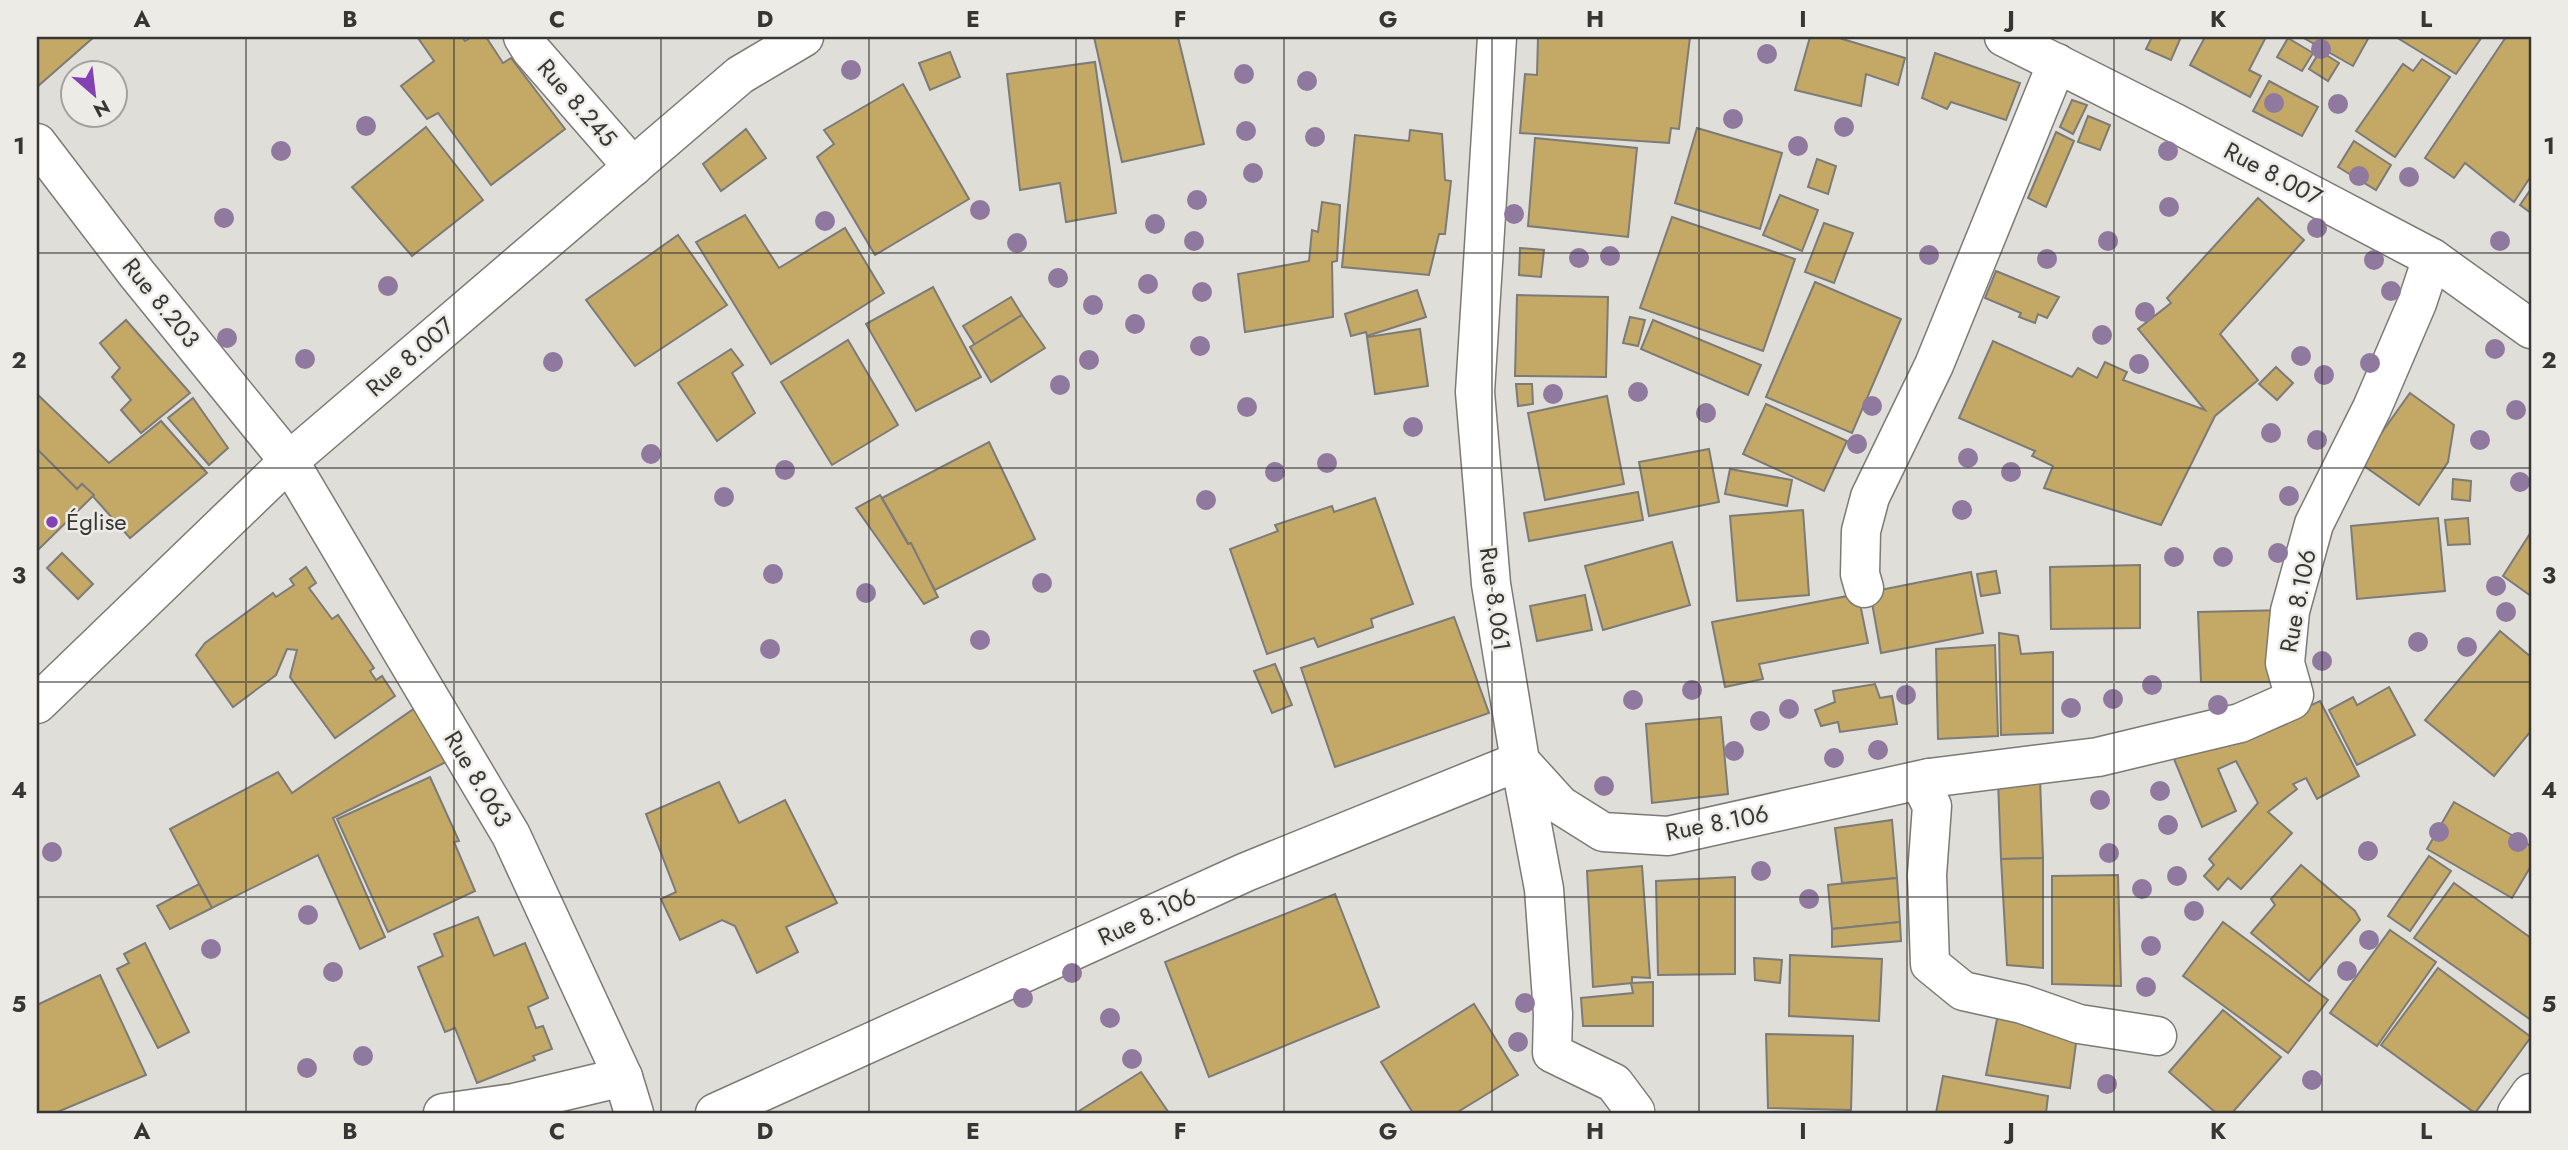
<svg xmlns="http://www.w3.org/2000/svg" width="2568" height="1150" font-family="Jost,sans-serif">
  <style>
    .building { fill: #c3a866; stroke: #7d7b77; stroke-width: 2 }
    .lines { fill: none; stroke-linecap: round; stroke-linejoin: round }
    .minor-casing { stroke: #7c7a75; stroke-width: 41 }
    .minor { stroke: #fff; stroke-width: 38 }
    .tree { fill: #8f799e }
    .grid { fill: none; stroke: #363634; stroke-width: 2; stroke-opacity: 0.55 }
    .poi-dot { fill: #8242b6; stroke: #edebe6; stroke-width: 2.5 }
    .labels { text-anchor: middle; stroke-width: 5; stroke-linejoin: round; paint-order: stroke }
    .street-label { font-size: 24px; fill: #363634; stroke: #edebe6 }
    .poi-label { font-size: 24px; fill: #363634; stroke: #edebe6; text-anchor: start }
    .neatline { fill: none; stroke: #363634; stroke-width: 2.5 }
    .grid-label { font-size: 23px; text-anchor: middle; font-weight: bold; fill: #363634 }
  </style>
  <rect width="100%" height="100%" fill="#e0ded9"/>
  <!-- building -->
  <g class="building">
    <polygon points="37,37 94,37 37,87"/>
    <polygon points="421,37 462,37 465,41 472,37 486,37 503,63 511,58 565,129 491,185 438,113 427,119 401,86 434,61 418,38"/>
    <polygon points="1094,37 1178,37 1204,144 1122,162"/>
    <polygon points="1538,37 1690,37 1679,129 1671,128 1669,143 1520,133 1525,74 1537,75"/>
    <polygon points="1810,37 1836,37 1905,58 1898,85 1866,74 1861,106 1795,90"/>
    <polygon points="2152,37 2181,37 2171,60 2146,49"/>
    <polygon points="2205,37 2266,37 2249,70 2261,76 2250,97 2190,65"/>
    <polygon points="2302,37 2369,37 2353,66"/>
    <polygon points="2396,37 2482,37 2456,74"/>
    <polygon points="2506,37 2528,37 2531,40 2531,176 2514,202 2465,163 2454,178 2425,158"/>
    <polygon points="2288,38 2313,53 2302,71 2277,57"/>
    <polygon points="2320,51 2339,63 2328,81 2309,69"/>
    <polygon points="950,52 960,77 930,90 919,63"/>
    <polygon points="1935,53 2020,83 2006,120 1951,102 1947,109 1922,98"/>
    <polygon points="2422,59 2450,77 2395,157 2356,131 2403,64 2413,71"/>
    <polygon points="1095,62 1116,213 1066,222 1060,183 1020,190 1007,74"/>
    <polygon points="2269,81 2318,107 2302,136 2253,111"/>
    <polygon points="903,84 969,199 875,255 817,157 834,144 824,130"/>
    <polygon points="2072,100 2087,105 2073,134 2060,127"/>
    <polygon points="2088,116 2110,125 2100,150 2078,142"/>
    <polygon points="426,127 483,200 412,256 352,187"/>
    <polygon points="1697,128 1782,153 1760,229 1675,203"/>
    <polygon points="746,129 766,158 721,191 703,164"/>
    <polygon points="1410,130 1442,134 1445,180 1451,181 1445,234 1439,234 1429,275 1342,267 1355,135 1409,141"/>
    <polygon points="2056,132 2074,141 2046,207 2028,198"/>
    <polygon points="1535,138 1637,148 1628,237 1528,226"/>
    <polygon points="2354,141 2391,165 2376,190 2338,167"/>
    <polygon points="1817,159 1836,166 1828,194 1808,187"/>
    <polygon points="2531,189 2531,213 2520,205"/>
    <polygon points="1780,195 1818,210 1802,251 1763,235"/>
    <polygon points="2258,198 2304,240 2220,334 2258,380 2215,416 2161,525 2044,488 2053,466 2032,456 2035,451 1959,418 1993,341 2072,377 2078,368 2097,378 2105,362 2127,372 2123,380 2205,410 2138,329 2171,303 2167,298"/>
    <polygon points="1322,202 1340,205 1337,261 1332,262 1333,317 1245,332 1238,274 1309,261 1312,230 1318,232"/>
    <polygon points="745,215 779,268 845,228 884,293 771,364 696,242"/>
    <polygon points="1672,217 1795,259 1763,351 1640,308"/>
    <polygon points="1824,223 1853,233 1834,283 1805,272"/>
    <polygon points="678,235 727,305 635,366 586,300"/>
    <polygon points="1520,248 1544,250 1541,277 1519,275"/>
    <polygon points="1996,271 2059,297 2047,318 2038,314 2035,323 2019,317 2021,313 1985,298"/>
    <polygon points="1815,282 1901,319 1852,433 1766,397"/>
    <polygon points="933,287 981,377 916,411 866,324"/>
    <polygon points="1417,290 1426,317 1367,336 1366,332 1351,336 1345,314"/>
    <polygon points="1517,295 1608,297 1606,377 1515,376"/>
    <polygon points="1011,297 1022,315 975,345 963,326"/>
    <polygon points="1022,315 1045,348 991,382 970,347"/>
    <polygon points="1630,317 1645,320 1638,346 1623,343"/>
    <polygon points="126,320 190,393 141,433 121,410 131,400 112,377 120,368 100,343"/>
    <polygon points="1653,320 1761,365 1748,395 1641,349"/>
    <polygon points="1420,329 1428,386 1375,394 1367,337"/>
    <polygon points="848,340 898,425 832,465 781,382"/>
    <polygon points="731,349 743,365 732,373 755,413 717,441 678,383"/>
    <polygon points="2276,367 2293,383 2277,400 2259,384"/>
    <polygon points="1516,384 1532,384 1533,404 1518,406"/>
    <polygon points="2410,393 2454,425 2448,462 2419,505 2360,463"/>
    <polygon points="37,394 109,463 161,421 207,473 130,538 82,484 77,489 37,449"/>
    <polygon points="1607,396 1624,484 1545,500 1528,413"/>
    <polygon points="193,398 228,448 209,465 168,418"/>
    <polygon points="1766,404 1847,441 1824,491 1743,454"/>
    <polygon points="989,442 1035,539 935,590 882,498"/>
    <polygon points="37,449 77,489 82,484 94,495 38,550"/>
    <polygon points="1709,449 1719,502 1649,516 1639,462"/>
    <polygon points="1730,469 1792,480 1787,506 1725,494"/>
    <polygon points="2453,479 2471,481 2470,501 2452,499"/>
    <polygon points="1638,492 1643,520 1529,541 1524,513"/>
    <polygon points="880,495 908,544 911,543 938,597 924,604 856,508"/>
    <polygon points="1375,498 1413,604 1371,619 1373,627 1318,647 1314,638 1267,654 1230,549 1278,531 1275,525 1332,506 1334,512"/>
    <polygon points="1803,510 1809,595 1737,601 1730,516"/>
    <polygon points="2438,518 2445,591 2357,599 2351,526"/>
    <polygon points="2468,518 2470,544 2448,545 2445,520"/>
    <polygon points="2531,532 2531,596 2503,576"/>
    <polygon points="1672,542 1690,605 1603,630 1585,566"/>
    <polygon points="62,553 93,584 78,599 47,568"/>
    <polygon points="2140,565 2140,628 2051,629 2050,567"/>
    <polygon points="306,567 316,583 309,588 332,619 338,615 374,668 370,671 376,680 382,676 395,696 335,738 290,677 297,650 287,649 276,675 233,707 196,655 205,643 273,593 276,597 294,585 290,579"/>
    <polygon points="1996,571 2000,593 1981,596 1977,574"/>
    <polygon points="1971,572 1983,633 1881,653 1870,592"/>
    <polygon points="1858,594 1868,643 1759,664 1763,679 1725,687 1712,622"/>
    <polygon points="1585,595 1592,630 1537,641 1530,606"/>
    <polygon points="2288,610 2288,682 2201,682 2198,612"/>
    <polygon points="1454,617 1489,713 1335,767 1301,668"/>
    <polygon points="2500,631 2531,657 2531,731 2494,776 2425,720"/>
    <polygon points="1999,633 2018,636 2021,654 2053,652 2053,733 2001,735"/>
    <polygon points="1995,645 1998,736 1938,739 1936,649"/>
    <polygon points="1275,664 1292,705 1272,713 1254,671"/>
    <polygon points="1875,684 1880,698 1892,696 1897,724 1840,732 1838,722 1821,726 1815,710 1835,702 1833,691"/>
    <polygon points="2389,687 2415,735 2357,765 2329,710 2353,697 2357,705"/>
    <polygon points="2320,701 2359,776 2317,799 2306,778 2293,784 2297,789 2268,812 2292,833 2241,889 2228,878 2218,890 2204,876 2214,865 2209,859 2258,803 2236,761 2218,769 2236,811 2202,827 2174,759 2264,727"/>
    <polygon points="415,708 448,761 333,818 385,937 360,949 318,855 212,908 170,829 278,772 292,793"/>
    <polygon points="1721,717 1728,794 1652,803 1646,724"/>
    <polygon points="430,777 459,841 454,842 475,891 388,932 337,819"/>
    <polygon points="2040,779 2043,858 2001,859 1998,781"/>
    <polygon points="719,782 739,823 785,800 837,903 786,927 798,952 757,973 735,926 722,920 680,940 661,899 676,892 646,814"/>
    <polygon points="2454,802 2531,846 2531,866 2512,898 2427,849"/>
    <polygon points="1892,820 1897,878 1842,883 1835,828"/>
    <polygon points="2429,856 2451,871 2410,931 2388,916"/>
    <polygon points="2043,858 2043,968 2007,965 2001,859"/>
    <polygon points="2301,865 2355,911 2360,920 2309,981 2251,933 2275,905 2271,899"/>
    <polygon points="1642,866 1650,978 1632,977 1632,983 1593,987 1587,871"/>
    <polygon points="2118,875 2121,986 2052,984 2052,876"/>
    <polygon points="1735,877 1735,974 1658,975 1656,881"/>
    <polygon points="1897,878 1900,922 1832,929 1828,885"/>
    <polygon points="2454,883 2531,938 2531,1020 2414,938"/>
    <polygon points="199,884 212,908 170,929 157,906"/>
    <polygon points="1335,894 1379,1007 1209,1077 1165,962"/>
    <polygon points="478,917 494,956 525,943 548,998 528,1007 536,1028 543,1026 552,1049 533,1056 535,1060 477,1083 455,1028 445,1032 418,967 443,956 434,934"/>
    <polygon points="1900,922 1901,941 1832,947 1832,929"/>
    <polygon points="2223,922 2328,1000 2288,1053 2183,976"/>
    <polygon points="2390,930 2436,962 2377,1046 2330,1013"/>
    <polygon points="145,943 189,1032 158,1048 117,969 129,963 124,954"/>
    <polygon points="1790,955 1882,959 1879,1021 1789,1016"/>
    <polygon points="1754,958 1782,960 1780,983 1755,980"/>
    <polygon points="2438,968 2531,1037 2475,1113 2381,1045"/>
    <polygon points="100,975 146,1075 55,1113 38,1113 37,1005"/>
    <polygon points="1653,982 1653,1026 1583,1026 1581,998 1633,993 1631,983"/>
    <polygon points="1474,1004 1518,1075 1456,1113 1413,1113 1381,1062"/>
    <polygon points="2223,1010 2281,1057 2232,1113 2216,1113 2169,1072"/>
    <polygon points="1998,1014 2079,1021 2070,1088 1986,1075"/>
    <polygon points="1766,1034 1853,1036 1851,1110 1768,1108"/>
    <polygon points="1141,1072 1169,1113 1076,1113"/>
    <polygon points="1943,1076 2048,1096 2046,1113 1936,1113"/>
  </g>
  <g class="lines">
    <!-- minor casing -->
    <g class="minor-casing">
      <g id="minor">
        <polyline points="523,37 531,50 633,167"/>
        <polyline points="1497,37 1475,392 1491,584 1520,761 1544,889 1553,1014 1552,1053 1614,1083 1635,1111 1634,1113"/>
        <polyline points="2004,37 2175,123 2432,258 2531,329"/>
        <polyline points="37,143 137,274 289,461 511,835 623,1077 634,1113"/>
        <polyline points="1864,588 1860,574 1861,531 1870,497 1934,365 2057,63"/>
        <polyline points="37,704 289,461 740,75 804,37"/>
        <polyline points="1929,778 1926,794 1932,806 1927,875 1930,964 1963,991 2022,1004 2079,1024 2157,1036"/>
        <polyline points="443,1113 514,1103 623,1077"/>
        <polyline points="715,1113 1246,872 1520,761 1560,805 1603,832 1668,836 1929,778 2098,757 2240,723 2292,700 2294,695 2285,663 2290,611 2314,524 2372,408 2417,303 2432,258"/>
        <polyline points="2517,1113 2531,1093"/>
      </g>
    </g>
    <!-- minor -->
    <use href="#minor" class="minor"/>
  </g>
  <!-- trees -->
  <g class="tree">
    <circle cx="2321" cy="49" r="10"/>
    <circle cx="1767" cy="54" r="10"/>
    <circle cx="851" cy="70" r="10"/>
    <circle cx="1244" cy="74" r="10"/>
    <circle cx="1307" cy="81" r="10"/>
    <circle cx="2274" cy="103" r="10"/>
    <circle cx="2338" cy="104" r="10"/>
    <circle cx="1733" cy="119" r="10"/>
    <circle cx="366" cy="126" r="10"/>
    <circle cx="1844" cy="127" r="10"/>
    <circle cx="1246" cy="131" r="10"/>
    <circle cx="1315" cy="137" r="10"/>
    <circle cx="1798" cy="146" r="10"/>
    <circle cx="281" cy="151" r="10"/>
    <circle cx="2168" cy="151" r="10"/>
    <circle cx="1253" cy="173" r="10"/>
    <circle cx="2359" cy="176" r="10"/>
    <circle cx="2409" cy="177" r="10"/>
    <circle cx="1197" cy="200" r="10"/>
    <circle cx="2169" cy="207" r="10"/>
    <circle cx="980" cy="210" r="10"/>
    <circle cx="1514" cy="214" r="10"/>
    <circle cx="224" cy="218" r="10"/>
    <circle cx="825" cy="221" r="10"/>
    <circle cx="1155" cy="224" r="10"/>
    <circle cx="2317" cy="228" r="10"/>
    <circle cx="1194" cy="241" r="10"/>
    <circle cx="2108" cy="241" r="10"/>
    <circle cx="2500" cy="241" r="10"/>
    <circle cx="1017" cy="243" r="10"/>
    <circle cx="1929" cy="255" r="10"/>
    <circle cx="1610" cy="256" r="10"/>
    <circle cx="1579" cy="258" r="10"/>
    <circle cx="2047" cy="259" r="10"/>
    <circle cx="2374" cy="260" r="10"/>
    <circle cx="1058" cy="278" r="10"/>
    <circle cx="1148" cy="284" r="10"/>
    <circle cx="388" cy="286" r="10"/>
    <circle cx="2391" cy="291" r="10"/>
    <circle cx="1202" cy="292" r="10"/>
    <circle cx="1093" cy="305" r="10"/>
    <circle cx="2145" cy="312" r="10"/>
    <circle cx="1135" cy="324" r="10"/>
    <circle cx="2102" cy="335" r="10"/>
    <circle cx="227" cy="338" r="10"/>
    <circle cx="1200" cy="346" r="10"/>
    <circle cx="2495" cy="349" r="10"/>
    <circle cx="2301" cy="356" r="10"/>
    <circle cx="305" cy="359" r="10"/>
    <circle cx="1089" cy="360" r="10"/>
    <circle cx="553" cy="362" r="10"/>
    <circle cx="2370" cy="363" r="10"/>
    <circle cx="2139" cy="364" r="10"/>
    <circle cx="2324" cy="375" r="10"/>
    <circle cx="1060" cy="385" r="10"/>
    <circle cx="1638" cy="392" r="10"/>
    <circle cx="1553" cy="394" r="10"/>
    <circle cx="1872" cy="406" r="10"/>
    <circle cx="1247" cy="407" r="10"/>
    <circle cx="2516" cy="410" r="10"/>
    <circle cx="1706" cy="413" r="10"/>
    <circle cx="1413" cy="427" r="10"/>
    <circle cx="2271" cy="433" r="10"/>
    <circle cx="2317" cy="440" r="10"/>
    <circle cx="2480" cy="440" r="10"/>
    <circle cx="1857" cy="444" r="10"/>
    <circle cx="651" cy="454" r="10"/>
    <circle cx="1968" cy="458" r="10"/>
    <circle cx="1327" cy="463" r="10"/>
    <circle cx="785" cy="470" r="10"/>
    <circle cx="1275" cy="472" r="10"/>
    <circle cx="2011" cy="472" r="10"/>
    <circle cx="2520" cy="482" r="10"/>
    <circle cx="2289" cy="496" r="10"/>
    <circle cx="724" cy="497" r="10"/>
    <circle cx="1206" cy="500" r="10"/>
    <circle cx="1962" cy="510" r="10"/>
    <circle cx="2278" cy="553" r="10"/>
    <circle cx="2174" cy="557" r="10"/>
    <circle cx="2223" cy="557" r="10"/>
    <circle cx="773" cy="574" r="10"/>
    <circle cx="1042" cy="583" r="10"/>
    <circle cx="2496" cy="586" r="10"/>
    <circle cx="866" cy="593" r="10"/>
    <circle cx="2506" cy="612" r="10"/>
    <circle cx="980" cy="640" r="10"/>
    <circle cx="2418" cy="642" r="10"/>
    <circle cx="2467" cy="647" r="10"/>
    <circle cx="770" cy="649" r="10"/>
    <circle cx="2322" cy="661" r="10"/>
    <circle cx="2152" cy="685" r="10"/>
    <circle cx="1692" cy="690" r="10"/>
    <circle cx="1906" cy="695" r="10"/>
    <circle cx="2113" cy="699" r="10"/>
    <circle cx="1633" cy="700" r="10"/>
    <circle cx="2218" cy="705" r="10"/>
    <circle cx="2071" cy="708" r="10"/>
    <circle cx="1789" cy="709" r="10"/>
    <circle cx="1760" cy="721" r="10"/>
    <circle cx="1878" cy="750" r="10"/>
    <circle cx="1734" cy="751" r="10"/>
    <circle cx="1834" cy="758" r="10"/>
    <circle cx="1604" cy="786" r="10"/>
    <circle cx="2160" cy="791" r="10"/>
    <circle cx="2100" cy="800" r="10"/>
    <circle cx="2168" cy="825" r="10"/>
    <circle cx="2439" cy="832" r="10"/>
    <circle cx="2518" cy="842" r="10"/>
    <circle cx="2368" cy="851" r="10"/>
    <circle cx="52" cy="852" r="10"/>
    <circle cx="2109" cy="853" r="10"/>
    <circle cx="1761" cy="871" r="10"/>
    <circle cx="2177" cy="876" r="10"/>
    <circle cx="2142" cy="889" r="10"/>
    <circle cx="1809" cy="899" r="10"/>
    <circle cx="2194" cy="911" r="10"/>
    <circle cx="308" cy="915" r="10"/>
    <circle cx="2369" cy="940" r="10"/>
    <circle cx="2151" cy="946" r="10"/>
    <circle cx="211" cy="949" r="10"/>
    <circle cx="2347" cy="971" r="10"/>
    <circle cx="333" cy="972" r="10"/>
    <circle cx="1072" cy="973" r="10"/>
    <circle cx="2146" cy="987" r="10"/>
    <circle cx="1023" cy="998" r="10"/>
    <circle cx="1525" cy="1003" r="10"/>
    <circle cx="1110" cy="1018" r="10"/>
    <circle cx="1518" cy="1042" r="10"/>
    <circle cx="363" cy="1056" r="10"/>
    <circle cx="1132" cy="1059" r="10"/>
    <circle cx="307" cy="1068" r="10"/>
    <circle cx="2312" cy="1080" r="10"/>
    <circle cx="2107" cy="1084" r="10"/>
  </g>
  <!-- grid -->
  <path class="grid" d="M246,37v1076M454,37v1076M661,37v1076M869,37v1076M1076,37v1076M1284,37v1076M1492,37v1076M1699,37v1076M1907,37v1076M2114,37v1076M2322,37v1076M37,253h2494M37,468h2494M37,682h2494M37,897h2494"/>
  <!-- markers -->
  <circle class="poi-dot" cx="52" cy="522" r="7"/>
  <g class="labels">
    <!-- street labels -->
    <g class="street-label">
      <text transform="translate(577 103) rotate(49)" y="8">Rue 8.245</text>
      <text transform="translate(2273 174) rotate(28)" y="8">Rue 8.007</text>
      <text transform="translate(161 303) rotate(51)" y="8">Rue 8.203</text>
      <text transform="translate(410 357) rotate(-41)" y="8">Rue 8.007</text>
      <text transform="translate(1495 599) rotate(82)" y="8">Rue 8.061</text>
      <text transform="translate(2298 601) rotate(-79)" y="8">Rue 8.106</text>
      <text transform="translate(478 779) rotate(59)" y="8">Rue 8.063</text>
      <text transform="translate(1717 823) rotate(-11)" y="8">Rue 8.106</text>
      <text transform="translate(1147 917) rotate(-25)" y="8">Rue 8.106</text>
    </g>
    <!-- poi labels -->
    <g class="poi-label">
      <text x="66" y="530">Église</text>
    </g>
  </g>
  <!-- border -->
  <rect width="2568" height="1150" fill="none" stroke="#edebe6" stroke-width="77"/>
  <!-- north arrow -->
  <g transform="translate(94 94) rotate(152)"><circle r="33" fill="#edebe6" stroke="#a4a39f" stroke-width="2"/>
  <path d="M0-5L12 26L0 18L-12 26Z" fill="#8242b6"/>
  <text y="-10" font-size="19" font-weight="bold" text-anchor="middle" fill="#363634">N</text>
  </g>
  <rect x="38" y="38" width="2492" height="1074" class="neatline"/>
  <g class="grid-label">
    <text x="142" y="27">A</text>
    <text x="350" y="27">B</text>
    <text x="557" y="27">C</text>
    <text x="765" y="27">D</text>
    <text x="973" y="27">E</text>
    <text x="1180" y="27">F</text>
    <text x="1388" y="27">G</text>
    <text x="1595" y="27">H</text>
    <text x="1803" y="27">I</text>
    <text x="2011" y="27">J</text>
    <text x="2218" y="27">K</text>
    <text x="2426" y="27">L</text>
    <text x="19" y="154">1</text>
    <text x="2549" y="154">1</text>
    <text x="19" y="368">2</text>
    <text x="2549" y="368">2</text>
    <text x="19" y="583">3</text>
    <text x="2549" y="583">3</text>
    <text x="19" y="798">4</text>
    <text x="2549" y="798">4</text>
    <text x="19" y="1012">5</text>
    <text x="2549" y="1012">5</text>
    <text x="142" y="1139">A</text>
    <text x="350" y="1139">B</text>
    <text x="557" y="1139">C</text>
    <text x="765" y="1139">D</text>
    <text x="973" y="1139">E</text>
    <text x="1180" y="1139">F</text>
    <text x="1388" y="1139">G</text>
    <text x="1595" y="1139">H</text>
    <text x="1803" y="1139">I</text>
    <text x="2011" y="1139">J</text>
    <text x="2218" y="1139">K</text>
    <text x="2426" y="1139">L</text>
  </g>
</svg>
